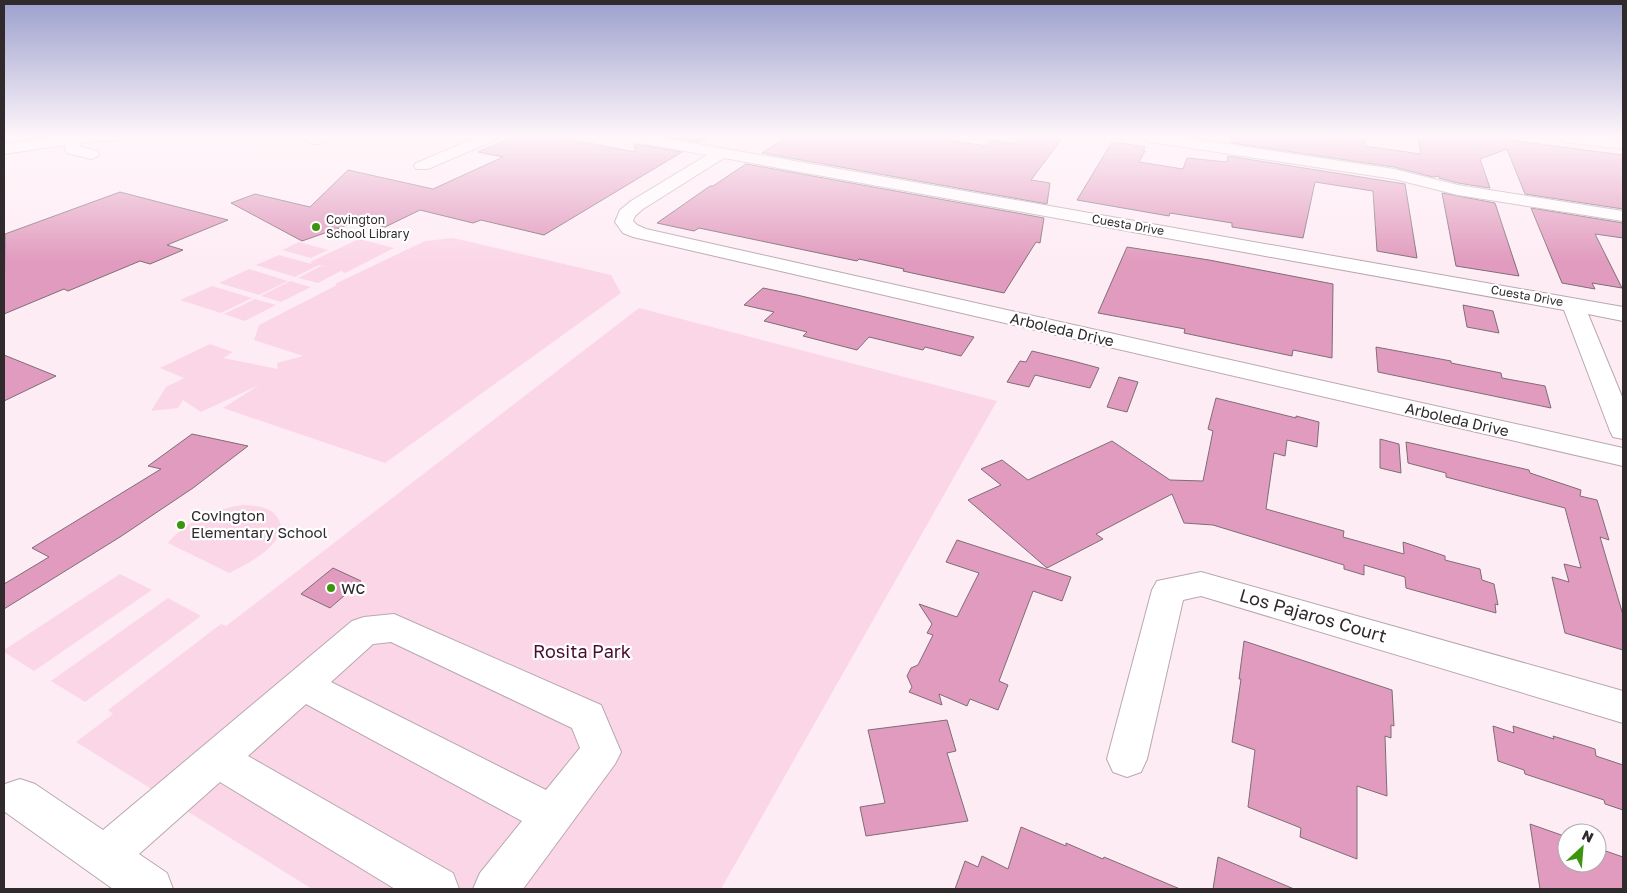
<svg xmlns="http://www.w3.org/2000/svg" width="1627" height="893" font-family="'Golos Text',sans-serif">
<rect width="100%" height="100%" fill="#feecf4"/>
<path fill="#fbd6e7" d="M453,238L611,275L621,293L385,463L223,408L259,385L201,412L183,400L178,408L151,411L166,387L184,378L160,368L210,344L233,352L223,358L278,369L277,363L303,356L254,340L259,325L337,285L335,284L425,241Z
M359,239L394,248L345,273L341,271L318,283L298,278L321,266L330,268L319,265L295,277L256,265L279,255L312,264L310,262Z
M299,242L328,250L311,258L282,250Z
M249,269L288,281L259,295L219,283Z
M290,281L311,287L281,302L261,296Z
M212,286L252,298L221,313L180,300Z
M255,299L276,305L245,321L224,314Z
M639,308L997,401L721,889H312L76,742L113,714L108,710L221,624L226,626Z
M243,505C263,506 278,508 282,530C271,553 250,562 229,573L168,543C187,520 214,509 243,505Z
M120,574L152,590L34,671L4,652V650Z
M168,598L201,616L85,702L51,681Z"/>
<path fill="#e19bbe" stroke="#7d6e75" d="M513,137H557L635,152V144L682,152L544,235L481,220L473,223L420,210L385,227L359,221L302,241L231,203L255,194L310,207L348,170L433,189L503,157L478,152Z
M667,137H709L699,142Z
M787,137H927L986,146L991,140L1013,144L1020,137H1063L1031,180L1050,183L1047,204L762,153Z
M1233,137H1278L1305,140L1306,137L1334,141V137H1352L1365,138V146L1421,154L1418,137L1474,139L1473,137H1486L1623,155V209L1525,194L1507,149L1480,159L1490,188L1458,183L1439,178V176L1433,177L1394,167L1231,143Z
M1112,142L1145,147L1143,151H1145L1139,162L1183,169L1187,158L1227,162L1228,156L1405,184L1417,258L1377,251L1373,191L1315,182L1303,238L1232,227V223L1170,213L1169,216L1077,200Z
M746,164L1044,218L1040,243L1036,242L1004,293L903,271L904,269L859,259L857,261L699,228L694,231L657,223L710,186H713Z
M120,192L228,220L167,245L183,250L150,264L140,261L68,291L64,289L4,314L5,234Z
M1442,193L1495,203L1519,276L1456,266Z
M1531,208L1623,223V238L1595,234L1622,288L1592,283L1595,289L1562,283Z
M1127,247L1209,260L1333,284L1332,358L1293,350L1292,356L1184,333L1185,329L1098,313Z
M763,288L797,295L974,337L961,356L925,347L923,350L869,337L857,350L803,336L807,332L764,321L774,312L744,305Z
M1463,305L1493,311L1499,333L1467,327Z
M1376,347L1451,361V363L1501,373L1502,378L1545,386L1551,408L1378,372Z
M1032,351L1073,361L1099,368L1090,388L1035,375L1029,387L1007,382L1020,361L1026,362Z
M4,355L56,376L4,401Z
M1119,377L1138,382L1127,412L1107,407Z
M1216,398L1296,418V416L1319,422L1317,447L1287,440L1285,456L1274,453L1266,509L1344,531L1343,537L1404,554L1403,542L1445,556V560L1480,569L1482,580L1494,584L1498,605L1495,604L1496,613L1406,588L1405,577L1364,565V575L1344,569V565L1213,525L1184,523L1172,494L1096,534L1103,539L1047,568L968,500L1001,485L981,469L1002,460L1028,480L1112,441L1170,480L1203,481L1213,431L1208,429Z
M192,434L248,446L193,488L120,537L4,609V584L49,557L32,548L161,469L148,466Z
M1380,439L1399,444L1401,473L1380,468Z
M1406,442L1529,470L1530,473L1581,490L1580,496L1597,500L1609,540L1600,537L1623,615V650L1565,633L1552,577L1569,582L1564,564L1581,568L1565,508L1446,477V473L1408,463Z
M957,540L1071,577L1062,601L1033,591L999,681L1008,685L998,710L970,699L967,706L939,694L942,705L909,692L912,687L907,676L911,668L918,665L933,635L927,633L932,624L919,604L957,617L979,573L946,562Z
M333,568L361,581L330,608L301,594Z
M1244,641L1392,690L1394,726L1391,725V738L1385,736L1387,796L1357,786V859L1300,837L1301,828L1248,807L1255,750L1232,742L1241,679H1239Z
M947,720L956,751L947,753L968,821L866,836L860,807L885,803L868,730Z
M1493,726L1514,733L1513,726L1554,739L1553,736L1595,749L1596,756L1623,765V810L1605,804L1604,800L1525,774L1524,770L1498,761Z
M1530,824L1567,837V863H1597V848L1623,857V889H1540Z
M1021,827L1066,846V843L1103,859L1104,857L1180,889H955L965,861L978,867L982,856L1008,869Z
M1218,857L1294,889H1213Z"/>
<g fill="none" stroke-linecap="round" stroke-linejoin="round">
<defs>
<path id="minor" d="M66,137H80L81,147L97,151L99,154L97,157L91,159L67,153L65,150Z
M305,137H321L324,140L321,143C314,145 308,144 305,137Z
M478,137H498L495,140L428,169H416L414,166L416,163Z
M626,137H658L1623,307V321L1588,314L1623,399V439L1613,437L1610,431L1564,310L724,158L643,209L635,216L633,221L637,225L646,229L708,243L1623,448V466L633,237L623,233L615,222L620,210L631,201L707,155L634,142L629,140Z
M1143,137H1179L1394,169L1458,185L1623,211V221L1458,195L1394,179L1151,142L1146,140Z
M1558,137H1600L1623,139V149L1566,142L1561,140Z
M1201,572L1623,691V723L1201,596L1183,600L1147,759L1141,772L1127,777L1113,772L1107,759L1152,590L1157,581Z
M394,614L601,705L621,752L615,764L523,889H473L480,873L522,821L306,704L248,756L453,873L459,889H395L220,782L139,854L167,873L173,889H113L5,812L4,788L5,784L20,779L35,784L103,830L352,621L364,617ZM391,642L572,728L580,748L546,790L331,682L373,644Z"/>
<path id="major" d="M57,137H127L124,140L86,142L4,154V144Z"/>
</defs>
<use href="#minor" stroke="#b9a8af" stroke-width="2"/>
<use href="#major" stroke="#b9a8af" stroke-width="2"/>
<use href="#minor" fill="#fff" fill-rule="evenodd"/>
<use href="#major" fill="#fff" fill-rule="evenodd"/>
</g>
<linearGradient id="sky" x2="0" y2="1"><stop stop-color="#9ba0cd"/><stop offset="0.52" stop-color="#fff6fa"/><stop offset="1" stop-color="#fff6fa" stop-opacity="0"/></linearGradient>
<rect width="1627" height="262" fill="url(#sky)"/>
<g fill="#3b950d" stroke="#fff" stroke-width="2">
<circle cx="316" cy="227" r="5"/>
<circle cx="181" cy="525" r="5"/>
<circle cx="331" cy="588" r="5"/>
</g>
<g text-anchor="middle" stroke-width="4.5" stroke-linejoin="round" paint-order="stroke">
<g font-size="12" fill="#302a2d" stroke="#fff" text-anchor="start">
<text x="326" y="224">Covington<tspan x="326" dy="14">School Library</tspan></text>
</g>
<g font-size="12" fill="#302a2d" stroke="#fff">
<text transform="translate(1128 225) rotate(10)" y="4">Cuesta Drive</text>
<text transform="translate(1527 296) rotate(10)" y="4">Cuesta Drive</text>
</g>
<g font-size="15" fill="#302a2d" stroke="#fff">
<text transform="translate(1062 330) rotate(13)" y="5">Arboleda Drive</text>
<text transform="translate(1457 420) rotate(13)" y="5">Arboleda Drive</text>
</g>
<g font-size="15" fill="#302a2d" stroke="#fff" text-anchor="start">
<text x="191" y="521">Covington<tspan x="191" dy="17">Elementary School</tspan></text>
</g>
<g font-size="18" fill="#302a2d" stroke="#fff" text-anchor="start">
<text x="341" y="594">wc</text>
</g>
<g font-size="18" fill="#302a2d" stroke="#fff">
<text transform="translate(1313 616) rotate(16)" y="6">Los Pajaros Court</text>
</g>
<g font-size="18" fill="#4a0d32" stroke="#fff">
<text x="582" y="658">Rosita Park</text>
</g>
</g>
<rect width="1627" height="893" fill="none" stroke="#302a2d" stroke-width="10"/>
<g transform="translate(1582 848) rotate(26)"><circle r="24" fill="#ffffff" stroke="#acaaab"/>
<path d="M0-4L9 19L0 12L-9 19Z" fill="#3b950d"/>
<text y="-8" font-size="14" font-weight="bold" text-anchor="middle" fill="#302a2d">N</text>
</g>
</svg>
